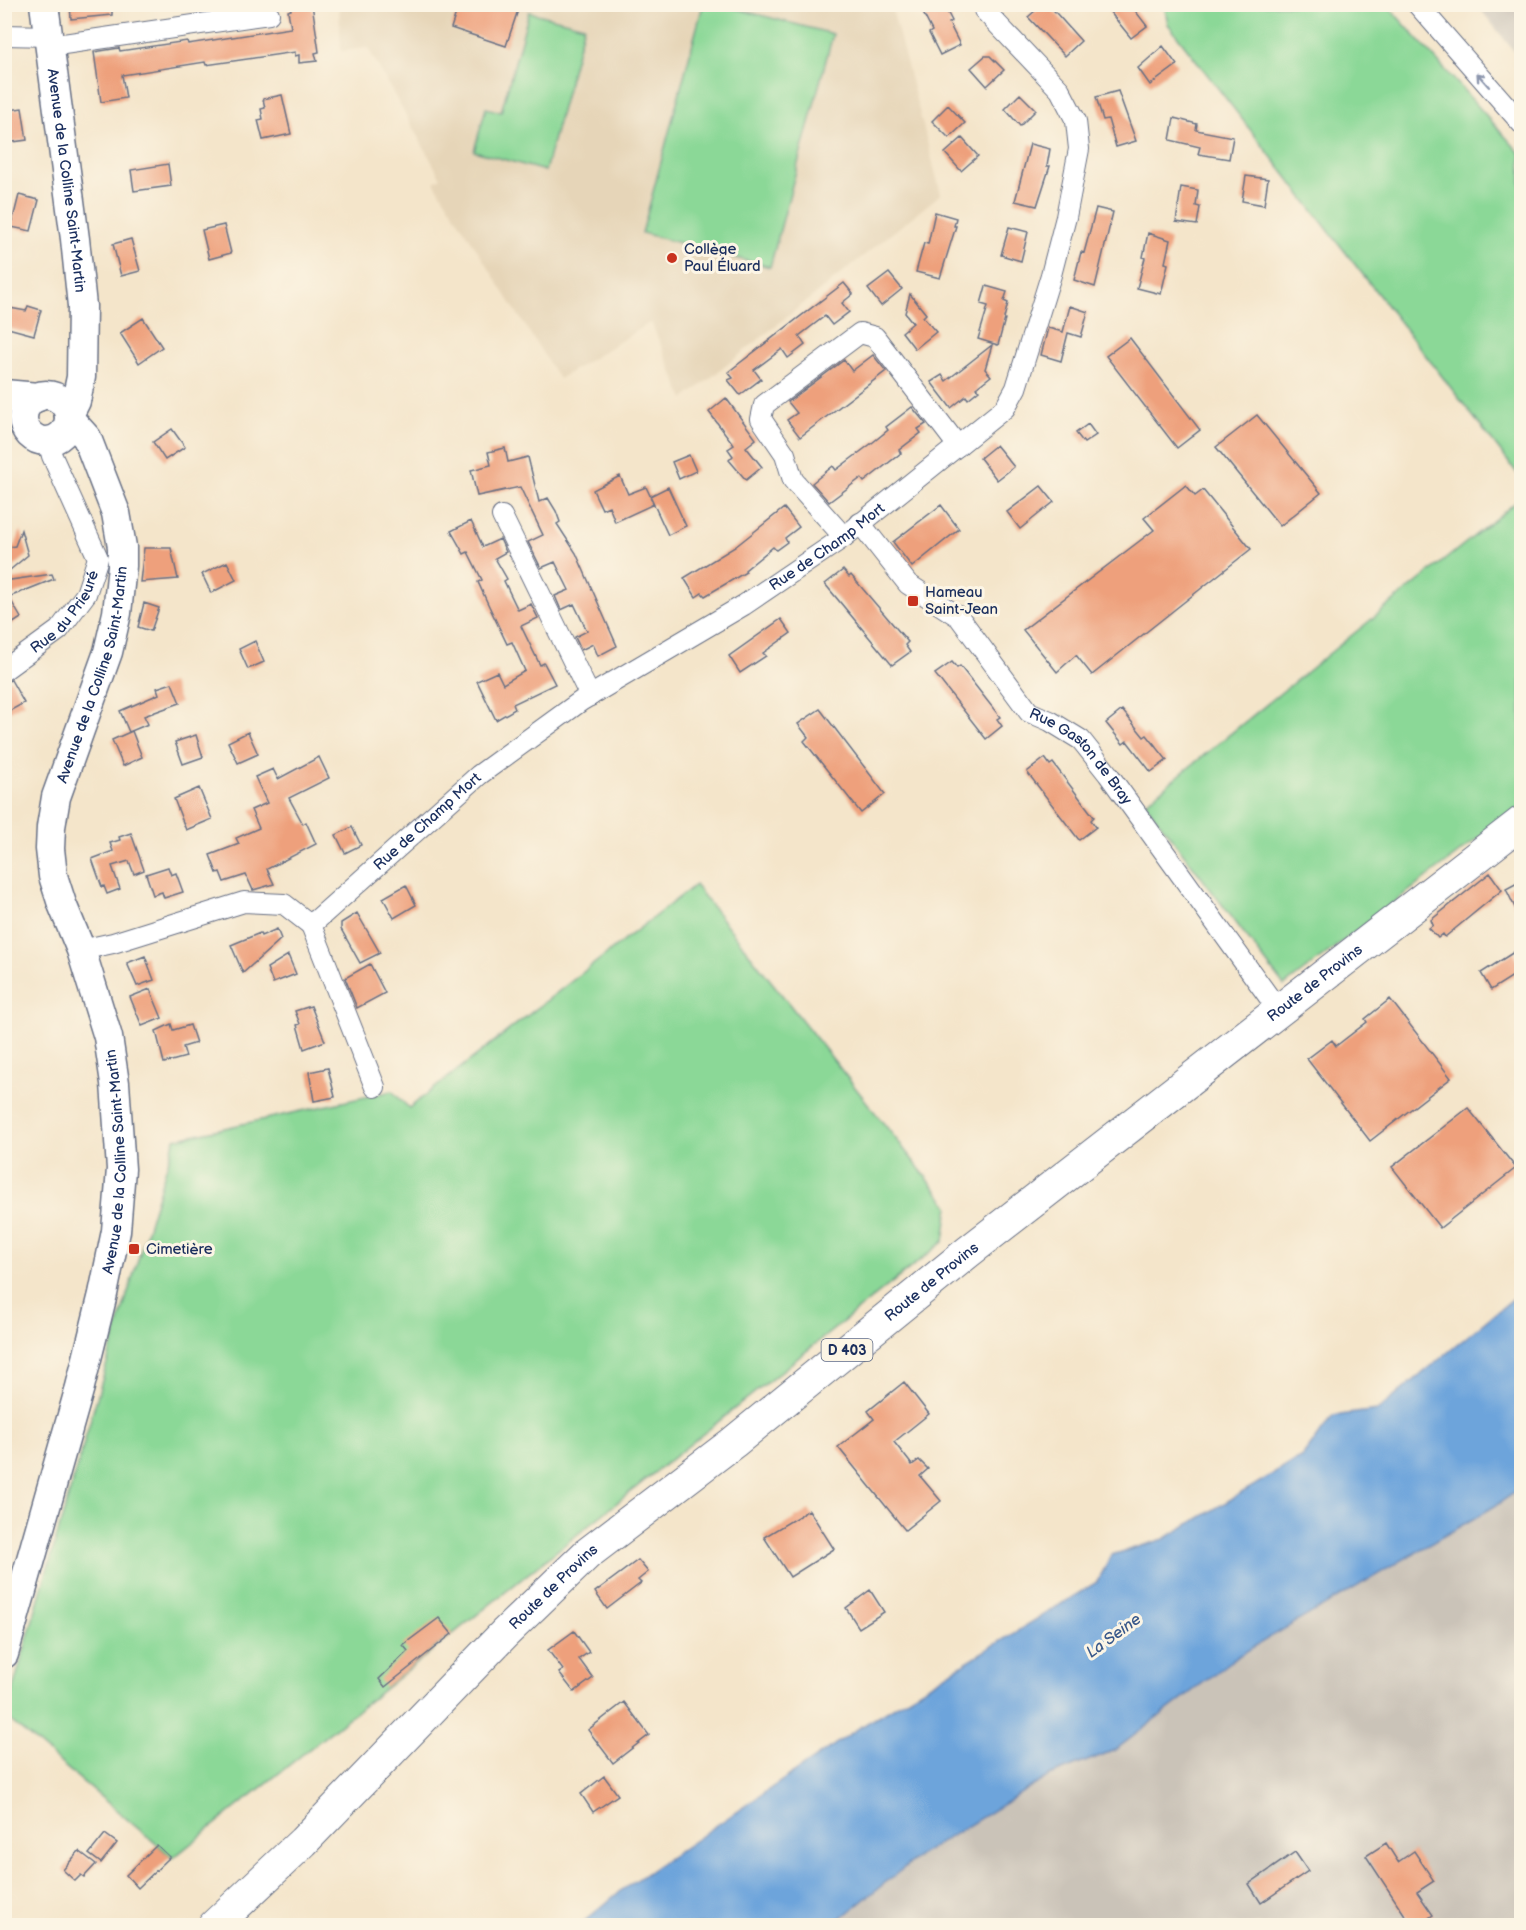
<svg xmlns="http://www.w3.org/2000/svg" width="1526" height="1930" font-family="'Balsamiq Sans',sans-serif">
<rect width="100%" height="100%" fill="#fcf5e5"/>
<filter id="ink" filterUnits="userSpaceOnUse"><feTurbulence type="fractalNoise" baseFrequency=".0167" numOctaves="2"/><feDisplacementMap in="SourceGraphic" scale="12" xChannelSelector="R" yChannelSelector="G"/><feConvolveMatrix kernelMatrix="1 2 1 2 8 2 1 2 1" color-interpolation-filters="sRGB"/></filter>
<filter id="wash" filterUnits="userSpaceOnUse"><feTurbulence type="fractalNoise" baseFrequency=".008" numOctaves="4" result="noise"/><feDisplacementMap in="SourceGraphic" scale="24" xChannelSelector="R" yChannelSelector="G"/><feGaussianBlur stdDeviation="1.35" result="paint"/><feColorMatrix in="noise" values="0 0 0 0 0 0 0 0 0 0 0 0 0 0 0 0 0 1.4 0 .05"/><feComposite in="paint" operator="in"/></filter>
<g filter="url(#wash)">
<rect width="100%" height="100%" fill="#f4e5ca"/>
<path fill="#e6d5b8" d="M339,5H891L941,194L684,399L651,322L559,379L434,182L441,178L368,48L341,51Z"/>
<path fill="#cac3b8" d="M1477,5H1521V60Z
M1521,1488V1925L832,1926L920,1855L1049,1776L1115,1750L1238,1656L1495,1506Z"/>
<path fill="#8bd897" stroke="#53847a" stroke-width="1.5" d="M703,5H722L833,34L770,267L642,233Z
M1164,5H1387L1521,154V478L1168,24Z
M529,12L584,26L545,171L474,151L486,108L501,112Z
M1521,498V806L1284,986L1145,803Z
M695,885L949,1206L944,1241L173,1858L5,1716L118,1325L175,1139L392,1091L409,1108Z"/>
<path fill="#6da4db" stroke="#446a9c" stroke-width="1.5" d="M1521,1292V1488L1495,1506L1238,1656L1115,1750L1049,1776L920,1855L832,1925H580L619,1892L859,1728L1097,1582L1112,1555L1164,1539L1302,1457L1333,1416L1378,1410Z"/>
<g id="blocks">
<path fill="#eea07c" d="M70,4L112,8V15L71,19Z
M290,4H312L319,52L315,53L317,61L299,63V55L295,56V52L206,65L205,62L122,75L126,98L101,102L94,52L119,48L120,51L187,41L188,44L291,28L288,11L291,10Z
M459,4H520L506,46L451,28Z
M933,4H943L952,21L949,23L960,45L940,55L929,33L932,31L922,11Z
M1043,4H1048L1081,41L1065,56L1028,17Z
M1120,4H1130L1147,26L1131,38L1110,12Z
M1163,46L1177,65L1150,85L1138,68Z
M985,56H990L1004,70L987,86L971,68Z
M1118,91L1136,141L1116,147L1108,119L1103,120L1096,97Z
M1020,94L1036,110L1020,126L1005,109Z
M282,95L291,134L263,140L258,120L263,119L261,109L265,108L263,99Z
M948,105L965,123L949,138L932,121Z
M22,108L27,140L6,143L4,111Z
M1174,118L1197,124L1196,130L1233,137L1229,159L1198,154L1200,147L1170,140Z
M962,138L978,156L961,171L945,153Z
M1030,144L1050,149L1047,166H1050L1037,206L1015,201Z
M168,164L171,186L134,191L131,170Z
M1246,176L1268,179L1264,205L1242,201Z
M1181,187L1198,190L1196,206L1200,207L1197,225L1176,222Z
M19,195L39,200L31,231L11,227Z
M1096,208L1113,212L1095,287L1074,280L1081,252L1084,253Z
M935,212L956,218L954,226H956L940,278L916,272L924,243L928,244Z
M224,225L231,253L209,259L202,230Z
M1009,227L1028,232L1021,261L1001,255Z
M1148,233L1170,240L1165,263L1168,264L1161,294L1137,288L1145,258L1143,257Z
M131,239L140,271L121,276L113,244Z
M889,273L902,289L881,306L868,289Z
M844,283L853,294L842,303L849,312L832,325L825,316L799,336L805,345L788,358L782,349L754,370L761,379L740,395L728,380L733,378L728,372Z
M986,286L1007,292L1004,301L1008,303L1004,318L1005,319L998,345L978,339L988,306L981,304Z
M910,294L926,314L923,317L936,332L915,349L902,332L913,323L905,313Z
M28,306L41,310L34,335L4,327V307L26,311Z
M1070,306L1088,312L1081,337L1068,333L1061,361L1041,355L1048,328L1063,332Z
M143,318L162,347L139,363L120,333Z
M1130,338L1200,430L1177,448L1106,356Z
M992,345L985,369L991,376L976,388L979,390L968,399L966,396L951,408L931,382L942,375L946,381Z
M873,355L886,371L800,437L787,420L797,413L788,402L844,360L852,371Z
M726,398L756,439L746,447L762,467L746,480L729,460L733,456L728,449L734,445L709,412Z
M912,407L926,424L918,429L921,433L899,450L901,453L864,482L861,478L829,502L812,483L833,466L836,470L872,443L888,430L886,427Z
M1257,415L1321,493L1280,526L1216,447Z
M1088,424L1096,435L1084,443L1076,433Z
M172,429L185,447L165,460L153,442Z
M996,445L1014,467L997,480L980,458Z
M505,448L508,462L528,457L539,502L548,498L556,511L560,522L557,524L576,553L617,646L598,656L593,644L581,650L575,637L587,631L574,604L561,610L555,596L569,590L555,562L541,568L528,542L543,535L520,487L477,496L471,470L491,465L488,452Z
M689,455L696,471L679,479L672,462Z
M620,476L628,494L646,487L654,504L615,522L609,506L602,509L593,490Z
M1186,485L1195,496L1203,490L1251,549L1092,675L1076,655L1057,672L1023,630L1154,530L1144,518Z
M1041,486L1054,502L1020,529L1007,512Z
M668,487L686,526L668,535L650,496Z
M941,505L959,529L912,567L893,542Z
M784,508L799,527L785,538L787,542L776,550L773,547L745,570L746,572L705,596L702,593L696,597L684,578L735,547Z
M471,521L483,547L500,539L506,552L495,558L507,579L504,581L518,610L531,604L538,618L521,626L540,665L544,663L555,684L513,704L515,709L496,720L477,681L497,672L503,684L525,671L512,642L507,644L488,604L478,582L482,580L468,552L464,554L451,531Z
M21,530L28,555L4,575V548L15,546Z
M144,548H171L178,579L140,582Z
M227,562L236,580L211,593L202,574Z
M843,570L849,577L851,575L908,642L905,645L910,652L892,665L825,584Z
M52,574L54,579L9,597L21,618L4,629V581Z
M144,603L159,608L151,631L138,627Z
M781,619L791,633L763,653L766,656L740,673L729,656Z
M255,641L264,662L248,669L239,649Z
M952,662L957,668L960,666L1000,717L997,719L1002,726L986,739L935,674Z
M11,680L24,703L4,714V682Z
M172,683L180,703L144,716L148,724L129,732L120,711L159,694L157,688Z
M820,709L885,794L861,813L804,741L808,737L798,724Z
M1122,710L1144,737L1147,735L1167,760L1151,772L1127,741L1123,744L1106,723Z
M132,731L142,757L123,766L112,740Z
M248,732L258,754L238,763L228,742Z
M196,735L203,757L183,764L175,742Z
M319,757L329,778L289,798L303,824L306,822L316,844L267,869L274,884L253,890L246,875L224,882L220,872L217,873L210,855L239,844L236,838L259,828L251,810L267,803L255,777L273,769L278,779Z
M1045,758L1050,765L1053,763L1094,817L1091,820L1096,827L1079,840L1027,772Z
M199,788L212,819L186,830L174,799Z
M352,827L361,845L345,853L336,835Z
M131,833L144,870L134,874L129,861L112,866L120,889L107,894L104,886L102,887L92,859L113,851L110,843L120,840L119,837Z
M168,867L171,875L176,873L183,892L164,898L162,892L153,895L146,874Z
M1490,873L1502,890L1445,937L1443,934L1438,938L1429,928L1433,925L1431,920Z
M1521,881V920L1506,889Z
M406,885L416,905L394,918L383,898Z
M357,913L380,953L360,963L341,929V923Z
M277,929L281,939L243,973L231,945L260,933L261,936Z
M1514,952L1521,971L1491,990L1481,973Z
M288,955L296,974L273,983L267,968Z
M145,956L154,980L137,986L127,963Z
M370,964L385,993L357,1008L345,978Z
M150,989L162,1018L142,1026L130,997Z
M1390,999L1451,1078L1370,1141L1307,1059L1332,1040L1336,1046L1367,1022L1365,1019Z
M311,1006L325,1041L304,1049L297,1025L300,1024L295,1011Z
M171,1024L173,1030L190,1025L196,1043L183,1047L186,1057L164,1063L156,1031Z
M328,1068L335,1097L314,1101L309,1072Z
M1468,1108L1516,1168L1440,1228L1392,1167Z
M904,1382L929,1414L894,1442L912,1465L919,1460L928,1469L920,1476L941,1501L905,1530L838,1447L874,1419L868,1411Z
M809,1510L834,1549L790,1577L764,1537Z
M638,1560L648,1572L638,1580L641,1583L607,1609L595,1592Z
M870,1590L884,1612L859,1628L846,1608Z
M439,1618L452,1634L385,1687L379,1679L408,1651L403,1645Z
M574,1631L589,1652L579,1659L593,1678L574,1692L559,1673L563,1670L548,1650Z
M624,1702L649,1735L613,1763L588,1730Z
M604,1776L618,1795L593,1812L581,1794Z
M105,1834L117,1843L101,1863L89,1854Z
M1386,1843L1398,1862L1414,1851L1434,1881L1417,1892L1433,1915L1417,1926H1412L1366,1856Z
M157,1845L170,1857L138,1888L126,1875Z
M79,1851L96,1864L84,1877L81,1875L75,1881L63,1870Z
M1295,1852L1308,1871L1261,1903L1249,1884Z"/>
</g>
</g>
<g filter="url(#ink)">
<use href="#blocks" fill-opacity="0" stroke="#676f84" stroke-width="1.5"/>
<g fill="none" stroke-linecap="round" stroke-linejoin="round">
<defs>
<g id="street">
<path d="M1417,4L1522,124"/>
<path d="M4,35L49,36"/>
<path d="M50,46L269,14"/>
<path d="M502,516L590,696"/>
<path id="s1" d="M860,523L908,584L959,617L1029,712L1050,721L1081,740L1108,774L1279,1011"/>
<path d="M844,537L793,480L785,454L761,419L764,405L860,333L875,337L958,446"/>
<path id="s2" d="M4,670L59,630L86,594L98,558L52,456L48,441"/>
<path d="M311,925L375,1087"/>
<path id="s3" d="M81,950L113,943L244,902L284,904L311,925L479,775L581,701L744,605L844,537L1005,408L1016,388L1051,275L1066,217L1079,149L1076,121L1060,90L984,10L983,4"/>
</g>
<g id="secondary">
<path id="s4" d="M44,4L75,239L82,306L81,377L76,401L69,415"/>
<path d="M4,394L38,397"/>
<circle cx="46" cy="418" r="23"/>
<path id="s5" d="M4,1654L80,1387L103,1294L116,1231L121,1169L115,1083L108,1037L81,950L62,904L53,876L50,849L51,827L56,797L108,652L117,613L122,566V547L116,513L87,438L69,418"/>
</g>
<g id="primary">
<path id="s6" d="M214,1926L303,1842L504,1634L587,1554L734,1442L968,1252L1522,822"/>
</g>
</defs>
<use href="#street" stroke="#676f84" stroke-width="22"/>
<use href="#secondary" stroke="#676f84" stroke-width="31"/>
<use href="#primary" stroke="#676f84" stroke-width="34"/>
<use href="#street" stroke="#fff" stroke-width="20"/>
<use href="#secondary" stroke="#fff" stroke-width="28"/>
<use href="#primary" stroke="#fff" stroke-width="32"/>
</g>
<defs><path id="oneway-shaft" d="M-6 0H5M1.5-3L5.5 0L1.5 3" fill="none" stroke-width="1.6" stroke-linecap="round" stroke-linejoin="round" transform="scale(1.5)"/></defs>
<use stroke="#8d97ae" href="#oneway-shaft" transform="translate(1483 80) rotate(-131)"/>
</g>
<g fill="#c8321e" stroke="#fcf5e5" stroke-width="2">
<circle cx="672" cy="258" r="6"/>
<rect x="907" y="595" width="12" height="12" rx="3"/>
<rect x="128" y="1243" width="12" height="12" rx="3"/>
</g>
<g text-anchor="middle" stroke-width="6" stroke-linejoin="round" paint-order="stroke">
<rect fill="#fcf5e5" stroke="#5e6a86" stroke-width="1.5" x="821.5" y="1339" width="51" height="22" rx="4.5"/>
<g font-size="14" font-weight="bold" fill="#1b2f5e">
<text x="847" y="1355">D 403</text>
</g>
<g font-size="15" fill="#1b2f5e" stroke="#fcf5e5">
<text dy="5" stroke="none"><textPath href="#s4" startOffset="178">Avenue de la Colline Saint-Martin</textPath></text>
<text dy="5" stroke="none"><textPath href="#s3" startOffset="886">Rue de Champ Mort</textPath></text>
<text dy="5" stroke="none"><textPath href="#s2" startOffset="86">Rue du Prieuré</textPath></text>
<text dy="5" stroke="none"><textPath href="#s5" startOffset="1011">Avenue de la Colline Saint-Martin</textPath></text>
<text dy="5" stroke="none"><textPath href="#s1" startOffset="326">Rue Gaston de Bray</textPath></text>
<text dy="5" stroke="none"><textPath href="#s3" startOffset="400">Rue de Champ Mort</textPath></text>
<text dy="5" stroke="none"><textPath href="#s6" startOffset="1452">Route de Provins</textPath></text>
<text dy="5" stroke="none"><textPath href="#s5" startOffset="507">Avenue de la Colline Saint-Martin</textPath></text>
<text dy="5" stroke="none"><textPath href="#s6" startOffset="966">Route de Provins</textPath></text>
<text dy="5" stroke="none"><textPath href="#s6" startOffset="480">Route de Provins</textPath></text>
</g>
<g font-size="15" fill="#1b2f5e" stroke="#fcf5e5" text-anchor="start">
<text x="684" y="254">Collège<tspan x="684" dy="17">Paul Éluard</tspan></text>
<text x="925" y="597">Hameau<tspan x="925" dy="17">Saint-Jean</tspan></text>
<text x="146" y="1254">Cimetière</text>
</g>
<g font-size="16" font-style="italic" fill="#38588a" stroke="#fcf5e5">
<text transform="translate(1113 1635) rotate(-36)" y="6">La Seine</text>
</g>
</g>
<rect width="1526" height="1930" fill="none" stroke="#fcf5e5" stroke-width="24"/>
</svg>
